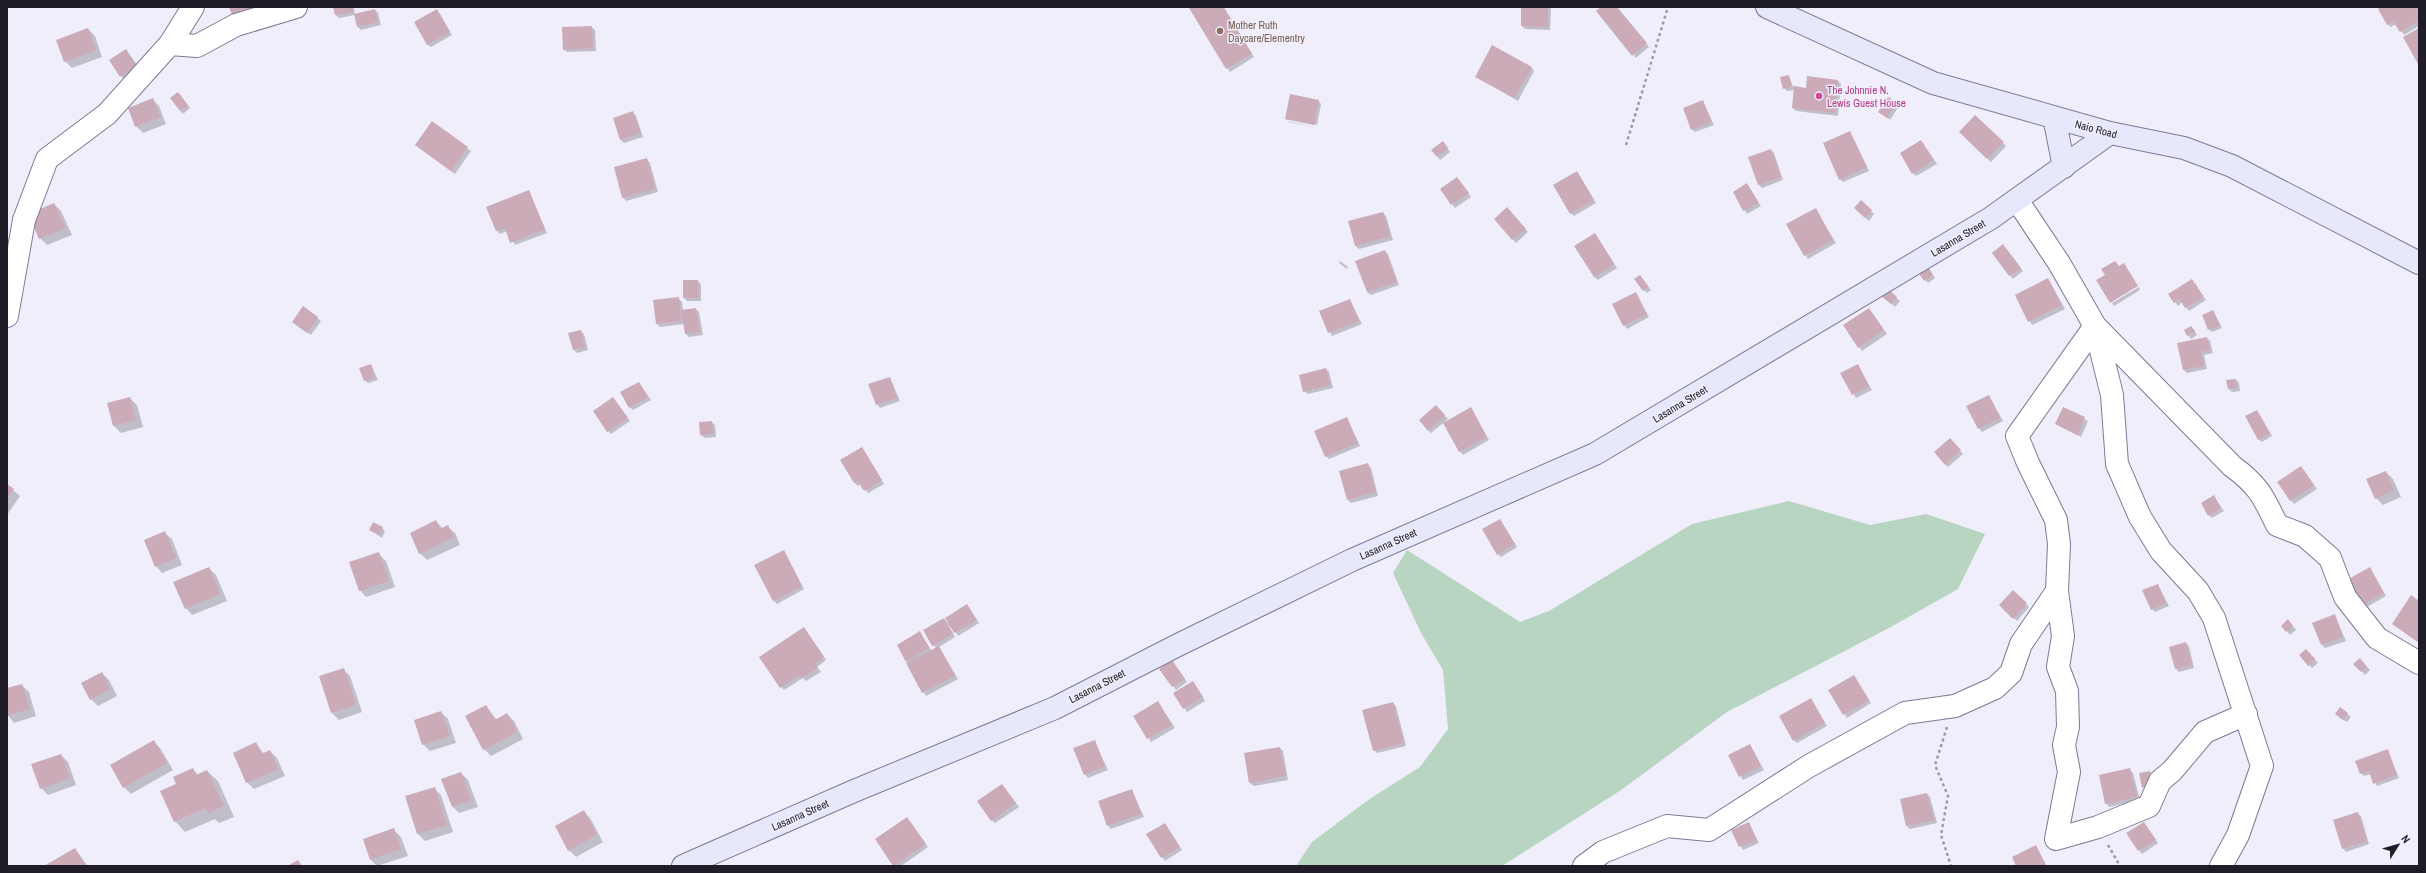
<svg xmlns="http://www.w3.org/2000/svg" width="2426" height="873" font-family="'Archivo Narrow',sans-serif">
<rect width="100%" height="100%" fill="#f0eefb"/>
<path fill="#b7d5c0" d="M1789,501L1870,525L1926,514L1985,534L1958,589L1889,628L1727,712L1621,790L1502,866H1296L1312,842L1368,800L1420,767L1448,729L1443,670L1421,633L1393,573L1407,550L1520,622L1549,611L1692,524Z"/>
<path fill="#0003" d="M230,7H260L236,17Z
M334,7H354L355,15L375,10L378,13L381,25L361,30L358,27L355,15L339,18L336,15Z
M1193,7H1224L1254,57L1230,72L1191,8Z
M1522,7H1551L1550,30L1525,29L1522,26Z
M1603,7H1616L1649,47L1636,58Z
M2383,7H2417L2419,11V26L2404,35L2396,24L2391,27L2387,24Z
M440,14L452,35L431,47L427,44Z
M591,27L595,30L596,51L567,52L564,49Z
M88,29L95,36L102,57L72,68L65,61Z
M126,50L143,73L128,83L121,76Z
M1531,67L1534,71L1518,101L1477,77Z
M1788,76L1794,88L1807,89L1838,81L1841,84L1838,116L1796,111L1793,108L1794,90L1787,91L1784,88Z
M181,97L190,108L183,114L171,99Z
M1888,98L1899,106L1890,120L1880,112Z
M153,100L159,106L166,124L143,133L136,126Z
M1318,100L1321,104L1317,125L1288,119V121L1317,128L1289,122L1286,119Z
M1703,101L1714,125L1695,132L1692,129Z
M633,113L636,116L643,137L624,143L621,140Z
M1975,116L2006,146L1991,162L1960,132Z
M432,122L471,151L455,174L419,148Z
M1850,132L1869,171L1843,182L1840,179Z
M1921,141L1937,164L1916,176L1913,173Z
M1446,146L1450,152L1440,160L1437,156Z
M1771,150L1774,153L1783,180L1762,188L1759,185Z
M647,160L650,163L658,192L626,201L623,197Z
M1577,172L1596,203L1574,216L1571,213Z
M1457,178L1471,197L1455,208L1452,204Z
M1747,185L1761,206L1747,214L1734,192Z
M529,192L547,233L515,245L507,231L500,234L497,231Z
M1861,202L1874,214L1869,221L1855,208Z
M54,204L61,211L72,235L47,245L40,238Z
M1815,209L1836,243L1808,259L1787,225Z
M1510,212L1528,232L1516,243L1495,219Z
M1383,213L1386,216L1393,240L1359,249L1356,246Z
M1598,238L1617,268L1598,280L1594,277Z
M2006,249L2023,271L2013,279L1993,253Z
M1385,251L1388,254L1399,285L1371,295L1367,292Z
M1340,261L1348,267L1347,269L1339,263Z
M1928,267L1935,278L1928,283L1925,280Z
M2048,279L2065,309L2032,325L2016,295Z
M1643,280L1651,290L1647,293L1644,290Z
M698,281L701,284V301H687L684,298Z
M2195,283L2206,300L2189,311L2182,302L2178,306L2175,302Z
M2139,287L2140,290L2114,306L2112,303Z
M1887,289L1900,301L1895,307L1885,298Z
M1635,294L1649,317L1627,329L1624,325Z
M678,298L682,302L683,311L696,309L699,312L703,335L689,337L686,334L684,324L660,327L657,324Z
M1350,300L1362,324L1332,336L1321,312Z
M303,307L321,321L311,335L296,325Z
M1869,309L1887,334L1862,351L1859,347Z
M2213,311L2222,328L2212,332L2209,329Z
M2194,330L2197,335L2191,339L2185,331Z
M580,331L584,334L588,350L577,353L574,350L570,334Z
M2207,338L2210,341L2213,353L2204,355L2207,369L2187,373L2184,370Z
M371,365L378,380L368,383L364,380Z
M1857,365L1872,390L1856,398L1842,374Z
M1326,369L1329,372L1333,388L1308,394L1304,391Z
M890,378L900,401L880,408L877,404Z
M2236,380L2239,383L2240,391L2232,392L2229,389Z
M639,383L651,400L633,410L630,407Z
M1989,396L2003,421L1982,432L1979,428Z
M130,398L137,405L143,427L121,433L114,426L108,404Z
M613,398L630,421L611,434L608,431Z
M1470,408L1489,440L1463,455L1460,451Z
M2064,408L2088,421L2081,437L2056,424Z
M1439,409L1448,419L1431,433L1428,430Z
M2257,411L2272,436L2262,442L2258,439Z
M1347,418L1360,446L1329,459L1326,456Z
M711,422L715,425L716,437L705,438L701,435Z
M1953,443L1963,454L1948,467L1945,464Z
M862,448L884,484L868,493L861,484L858,486L855,483L841,460Z
M1367,464L1371,468L1378,496L1351,503L1348,500Z
M2301,467L2317,489L2294,504L2278,482Z
M2386,472L2393,479L2401,497L2383,505L2376,498Z
M7,485L20,496L7,515Z
M2214,497L2224,511L2212,518L2209,515Z
M1500,520L1517,547L1501,557L1498,554Z
M436,521L443,529L448,527L455,533L460,545L427,560L420,553Z
M382,528L385,531L382,538L370,530Z
M165,533L172,539L182,565L162,573L156,566Z
M784,552L804,589L777,604L773,600Z
M379,554L386,561L395,587L366,597L360,590Z
M209,568L216,575L227,601L192,615L186,608Z
M2369,568L2386,596L2365,608L2362,605Z
M2158,585L2169,606L2155,612L2152,609Z
M2013,592L2029,607L2017,621L2000,605Z
M967,606L979,623L958,636L951,625L949,626L955,637L939,647L958,679L926,696L907,661L920,633L932,651L936,648L933,645L944,619L949,625Z
M2335,616L2346,641L2325,648L2322,645Z
M2291,624L2296,630L2290,635L2287,631Z
M804,628L826,660L817,667L821,672L806,681L803,678L784,690L781,687Z
M2186,643L2189,646L2194,668L2179,672L2176,669Z
M2309,653L2318,663L2312,668L2309,665Z
M2360,659L2370,670L2365,675L2355,664Z
M1172,661L1187,682L1176,690L1161,669Z
M343,669L350,676L362,712L339,720L332,713L320,677Z
M102,673L109,680L117,696L98,706L91,699Z
M1854,676L1871,703L1847,718L1830,691Z
M1193,682L1205,701L1187,712L1174,693Z
M22,685L29,692L36,716L14,723L7,714V689Z
M1810,699L1827,726L1797,743L1794,740Z
M1158,702L1175,728L1151,742L1135,716Z
M1393,703L1396,706L1406,746L1377,753L1374,750Z
M486,706L497,720L507,714L514,721L523,739L491,756L484,749L466,717Z
M2340,708L2351,717L2347,722L2339,717Z
M441,712L448,719L456,743L430,751L423,744Z
M153,741L160,748L173,770L131,794L124,787Z
M1094,741L1108,770L1088,778L1085,774Z
M256,743L264,754L270,751L277,758L285,776L254,789L247,782Z
M1750,745L1764,770L1743,780L1729,756Z
M1280,748L1283,751L1288,780L1254,786L1250,783Z
M2387,750L2399,778L2377,786L2371,774L2364,776L2361,773Z
M61,755L68,762L76,785L48,795L41,788Z
M193,769L198,775L207,771L218,781L234,817L219,823L215,819L185,832L175,821L177,784Z
M2130,770L2133,773L2140,800L2109,807L2106,803Z
M461,773L468,780L478,807L459,813L452,806Z
M1002,785L1019,807L995,823L992,820Z
M434,788L441,795L453,832L425,841L418,834L406,797Z
M1132,790L1144,817L1111,829L1108,825Z
M1927,794L1930,797L1937,823L1910,829L1907,826Z
M583,811L590,818L603,842L576,857L569,850Z
M2357,813L2361,816L2369,844L2346,852L2343,848Z
M907,818L928,847L901,866H894L876,839Z
M2144,823L2158,843L2142,854L2128,833Z
M1164,824L1182,850L1165,861L1147,835Z
M1749,824L1759,843L1743,850L1733,831Z
M394,830L401,837L408,856L377,866L371,860L364,840Z
M2036,847L2047,866H2017Z
M75,849L88,866H45Z"/>
<path fill="#ccabb8" d="M229,7H252L232,15Z
M333,7H352L353,12L335,15Z
M1223,7L1252,54L1226,69L1189,8Z
M1521,7H1548V27L1521,26Z
M1601,7H1617L1647,43L1632,56L1596,11Z
M2381,7H2416L2419,12V21L2400,32L2393,21L2387,25L2378,9Z
M375,9L378,22L357,27L354,14Z
M437,9L450,32L427,45L414,22Z
M592,26L593,48L563,50L562,27Z
M88,28L96,50L64,62L56,40Z
M2419,28V66L2403,37Z
M1492,45L1532,67L1514,98L1475,77Z
M126,49L137,66L120,77L109,60Z
M1789,75L1792,86L1783,89L1780,77Z
M1807,76L1838,80L1835,113L1792,108L1794,86L1806,88Z
M178,92L188,105L180,111L170,98Z
M1290,94L1319,100L1314,125L1285,119Z
M1888,97L1896,102L1887,118L1878,112Z
M153,98L160,117L135,127L128,108Z
M1703,100L1711,122L1691,130L1683,108Z
M633,111L641,133L620,140L613,118Z
M1975,115L2004,142L1987,159L1959,132Z
M432,121L468,147L451,171L415,145Z
M1850,131L1867,167L1839,180L1823,143Z
M1921,140L1934,160L1912,174L1900,153Z
M1443,141L1448,148L1437,157L1431,150Z
M1771,149L1781,177L1758,185L1748,157Z
M647,158L655,189L622,198L614,167Z
M1577,171L1594,200L1570,214L1553,185Z
M1457,177L1469,193L1451,205L1440,189Z
M1747,183L1759,203L1743,211L1733,192Z
M529,190L545,229L510,243L505,228L496,231L486,207Z
M1861,200L1872,210L1865,218L1854,208Z
M54,203L66,228L39,239L28,214Z
M1507,207L1526,229L1512,240L1494,219Z
M1816,208L1833,240L1804,256L1786,224Z
M1383,212L1390,236L1355,246L1348,221Z
M1595,233L1614,264L1594,277L1574,246Z
M2003,244L2021,268L2009,276L1992,253Z
M1385,250L1397,282L1367,292L1355,261Z
M2115,261L2119,266L2124,263L2138,286L2110,303L2096,280L2105,275L2101,269Z
M1925,263L1933,275L1924,281L1916,269Z
M1640,275L1648,286L1643,291L1634,279Z
M2048,278L2062,305L2028,322L2015,295Z
M2192,279L2203,297L2185,308L2179,299L2174,303L2168,294Z
M683,280H698L699,298H683Z
M1887,288L1897,297L1891,304L1880,295Z
M1636,292L1647,314L1623,326L1612,304Z
M679,297L681,321L656,324L653,300Z
M1350,299L1359,321L1328,333L1319,311Z
M303,306L318,317L307,333L292,322Z
M696,308L700,332L685,334L681,310Z
M1869,308L1884,330L1858,348L1843,325Z
M2213,310L2220,325L2208,330L2202,315Z
M2191,326L2195,331L2187,336L2184,330Z
M581,330L585,347L573,350L568,333Z
M2207,337L2210,350L2201,352L2204,366L2183,370L2177,343Z
M371,364L375,377L364,381L359,368Z
M1858,364L1869,386L1852,395L1840,373Z
M1326,368L1330,385L1303,392L1299,375Z
M890,377L897,398L876,405L868,384Z
M2236,379L2237,388L2228,389L2226,380Z
M639,382L648,397L629,408L620,392Z
M1989,395L2000,418L1978,429L1966,406Z
M130,397L136,420L113,426L107,403Z
M613,397L628,418L607,432L593,411Z
M1436,405L1445,415L1428,431L1419,420Z
M1471,407L1487,437L1459,452L1443,423Z
M2063,407L2085,417L2077,435L2055,424Z
M2257,410L2270,433L2258,440L2245,416Z
M1347,417L1358,443L1325,457L1314,431Z
M712,421L713,434L700,435L699,422Z
M1950,438L1961,450L1945,465L1934,452Z
M862,447L882,480L864,491L858,481L854,483L840,460Z
M1368,463L1376,492L1347,500L1339,471Z
M2301,466L2314,485L2290,501L2277,482Z
M2386,471L2394,490L2375,499L2366,479Z
M7,484L14,489L7,498Z
M2214,495L2221,508L2208,516L2201,503Z
M1500,519L1515,544L1497,555L1482,529Z
M436,520L440,529L448,525L454,537L419,554L410,533Z
M373,522L383,527L379,535L369,530Z
M165,531L176,558L155,567L144,540Z
M784,550L802,586L773,601L754,565Z
M379,552L389,581L359,591L349,562Z
M209,567L220,594L185,609L173,582Z
M2370,567L2384,593L2361,606L2347,580Z
M2158,584L2166,603L2151,610L2142,590Z
M2013,590L2027,603L2013,619L1999,605Z
M2411,595L2419,601V643L2392,624Z
M967,604L977,620L954,633L945,618Z
M2335,614L2343,637L2321,645L2312,623Z
M944,618L953,634L932,646L923,630Z
M2288,619L2293,626L2286,632L2281,626Z
M804,627L824,657L815,663L818,668L802,678L800,675L780,688L759,657Z
M920,631L929,648L906,662L897,645Z
M2186,642L2192,665L2175,669L2169,647Z
M939,646L955,676L922,693L906,663Z
M2306,649L2315,659L2308,666L2299,655Z
M2360,658L2367,667L2361,672L2353,664Z
M1172,660L1185,679L1172,687L1159,669Z
M344,668L356,705L331,713L319,676Z
M102,672L110,689L90,700L81,683Z
M1854,675L1869,700L1843,715L1828,690Z
M1193,681L1203,697L1183,709L1173,693Z
M22,684L30,709L7,716V688Z
M1811,698L1825,723L1793,741L1779,716Z
M1158,701L1172,725L1147,739L1133,716Z
M1393,702L1404,743L1373,751L1362,710Z
M486,705L495,720L507,713L517,732L483,750L465,716Z
M2340,707L2348,713L2343,720L2335,714Z
M441,711L450,736L422,745L414,720Z
M154,740L167,763L123,788L110,765Z
M1095,740L1105,766L1084,775L1073,748Z
M256,742L261,754L270,750L278,769L246,783L233,753Z
M1750,744L1761,766L1739,777L1728,755Z
M1280,747L1286,776L1249,783L1244,753Z
M2388,749L2397,775L2373,784L2369,771L2360,774L2355,761Z
M61,754L70,778L40,789L31,764Z
M193,768L196,775L207,770L224,806L208,813L206,808L174,822L160,791L176,784L173,777Z
M2130,768L2137,797L2105,804L2099,775Z
M2150,771L2153,785L2142,788L2139,773Z
M461,772L471,800L452,807L441,779Z
M1002,784L1016,803L991,821L977,801Z
M435,787L447,825L417,834L405,796Z
M1132,789L1141,814L1107,826L1098,801Z
M1927,793L1934,820L1906,826L1900,799Z
M584,810L597,835L568,851L555,826Z
M2358,812L2367,841L2342,849L2333,820Z
M907,817L926,844L893,866L875,839Z
M1749,822L1757,840L1739,847L1731,830Z
M2144,822L2156,840L2138,851L2126,833Z
M1165,823L1180,847L1161,858L1146,834Z
M394,828L401,849L370,860L363,839Z
M2036,845L2046,866H2016L2012,857Z
M75,848L86,866H44Z
M298,860L302,866H287Z"/>
<g fill="none" stroke-linecap="round" stroke-linejoin="round">
<defs>
<path id="street" d="M170,44L197,46L236,25L296,7
M2017,200L2059,263L2095,326L2112,395L2117,464L2140,517L2161,551L2198,591L2214,618L2262,766L2238,835L2221,866
M7,316L24,220L47,159L107,114L170,44L193,7
M2246,714L2205,732L2172,771L2160,781L2149,806L2098,827L2056,839L2069,772L2064,745L2068,727L2067,691L2058,667L2063,636L2057,591L2059,544L2056,520L2028,463L2017,436L2095,326L2232,466C2259,486 2263,496 2277,525L2305,536L2330,558L2345,597L2377,638L2419,663
M1584,866L1603,852L1667,826L1709,830L1809,766L1905,713L1955,706L1995,688L2011,673L2021,644L2057,591"/>
<path id="secondary" d="M1767,7L1933,83L2110,133L2184,148L2232,166L2419,263
M2054,117L2064,167
M683,866L854,791L1055,708L1178,645L1352,560L1595,454L1991,218L2110,133"/>
</defs>
<use href="#street" stroke="#7f7995" stroke-width="24"/>
<use href="#secondary" stroke="#7f7995" stroke-width="24"/>
<path stroke="#9d9aa7" stroke-width="2.5" stroke-dasharray="3 3" stroke-linecap="butt" d="M1626,145L1668,7
M1947,727L1935,765L1948,796L1941,835L1951,866
M2108,845L2120,866"/>
<use href="#street" stroke="#fff" stroke-width="22"/>
<use href="#secondary" stroke="#e7e8fb" stroke-width="22"/>
</g>
<circle fill="#8d6e63" stroke="#f0eefb" stroke-width="1.5" cx="1220" cy="31" r="4"/>
<circle fill="#d1479c" stroke="#f0eefb" stroke-width="1.5" cx="1819" cy="96" r="4"/>
<g text-anchor="middle" stroke-width="3" stroke-linejoin="round" paint-order="stroke">
<g font-size="11" fill="#785e54" stroke="#f0eefb" text-anchor="start">
<text x="1228" y="29">Mother Ruth<tspan x="1228" dy="13">Daycare/Elementry</tspan></text>
</g>
<g font-size="11" fill="#b23c85" stroke="#f0eefb" text-anchor="start">
<text x="1827" y="94">The Johnnie N.<tspan x="1827" dy="13">Lewis Guest House</tspan></text>
</g>
<g font-size="11" fill="#201d28" stroke="#f0eefb">
<text transform="translate(2096 129) rotate(15)" y="4">Naio Road</text>
<text transform="translate(1958 238) rotate(-31)" y="4">Lasanna Street</text>
<text transform="translate(1680 404) rotate(-31)" y="4">Lasanna Street</text>
<text transform="translate(1388 544) rotate(-24)" y="4">Lasanna Street</text>
<text transform="translate(1097 686) rotate(-27)" y="4">Lasanna Street</text>
<text transform="translate(800 815) rotate(-24)" y="4">Lasanna Street</text>
</g>
</g>
<rect width="2426" height="873" fill="none" stroke="#201d28" stroke-width="16"/>
<g transform="translate(2398 845) rotate(53)" stroke="#f0eefb" stroke-width="3" paint-order="stroke">
<path d="M0-3L7 15L0 10L-7 15Z" fill="#201d28"/>
<text y="-6" font-size="11" font-weight="bold" text-anchor="middle" fill="#201d28">N</text>
</g>
</svg>
